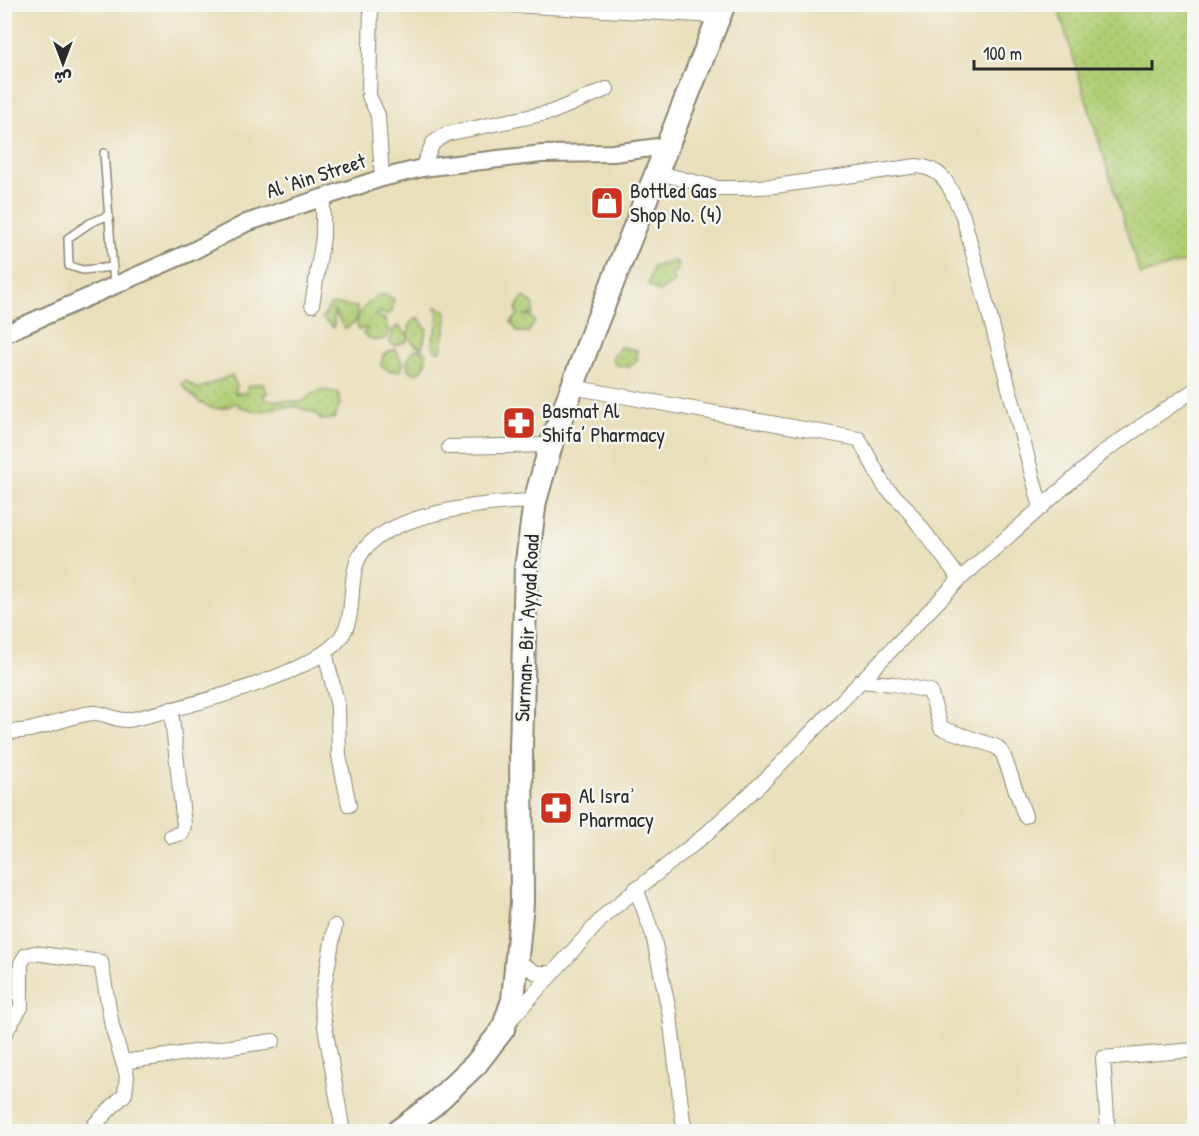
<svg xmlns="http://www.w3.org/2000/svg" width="1199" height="1136" font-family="'Patrick Hand','Playpen Sans Arabic',sans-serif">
<defs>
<pattern id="green-dots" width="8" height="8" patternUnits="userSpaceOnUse" patternTransform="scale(1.5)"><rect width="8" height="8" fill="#b1ce74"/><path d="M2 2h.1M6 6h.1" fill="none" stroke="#98b165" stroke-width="1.8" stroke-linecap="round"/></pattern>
</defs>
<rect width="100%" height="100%" fill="#f6f6f2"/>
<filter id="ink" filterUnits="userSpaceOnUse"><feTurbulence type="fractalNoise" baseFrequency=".0167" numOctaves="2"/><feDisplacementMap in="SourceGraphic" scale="12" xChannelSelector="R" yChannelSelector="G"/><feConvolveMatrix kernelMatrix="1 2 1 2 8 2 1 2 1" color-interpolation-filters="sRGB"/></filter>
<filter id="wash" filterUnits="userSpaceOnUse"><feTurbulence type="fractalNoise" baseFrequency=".008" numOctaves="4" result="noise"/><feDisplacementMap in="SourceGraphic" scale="24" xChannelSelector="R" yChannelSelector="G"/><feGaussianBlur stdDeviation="1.35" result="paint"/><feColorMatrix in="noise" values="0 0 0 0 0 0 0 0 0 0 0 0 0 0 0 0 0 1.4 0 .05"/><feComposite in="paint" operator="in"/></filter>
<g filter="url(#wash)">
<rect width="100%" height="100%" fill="#eadfbb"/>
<path fill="url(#green-dots)" stroke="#6e7c50" stroke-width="1.5" d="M1057,5H1194V259L1140,275Z
M674,261L678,263V269L671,276L675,281L659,292L648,285L653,267Z
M379,295H387L394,300L392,312L386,315L380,312L376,316L385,319L388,331L385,339C376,341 370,341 363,333L368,328L359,330C351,315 368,303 379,295Z
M524,297L534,304L533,314L523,315L531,316L535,322L528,332H518L511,322L518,315L516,310L519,302Z
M331,304L357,307L356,321L345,329L334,311V328L322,318Z
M436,307L445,310L447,320L441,351H436C428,340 437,333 438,322C439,318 437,311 436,307Z
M418,317L427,329L422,348L415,345L408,336L407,341L395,346L390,343L392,330L398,326L408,335L410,323Z
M620,347L637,350V360L629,367L616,365L612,358Z
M395,349L403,364L401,371H389L381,366L383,355Z
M418,349L425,352C427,362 426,368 417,374L408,370L407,361L412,351Z
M232,375L237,386L235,393H246L248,386L262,383L268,393L263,396L267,400L302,402C314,391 322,387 338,393L340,404L334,419L320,420L318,415L298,407H278L258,412L239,406L237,403C232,404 228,407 223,408C207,412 190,395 182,384L186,381L198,389Z"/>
</g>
<g filter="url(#ink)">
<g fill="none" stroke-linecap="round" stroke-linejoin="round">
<defs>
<path id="service" d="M104,153L114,285
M109,215L90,223L68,238L69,266L83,270L113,267"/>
<path id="minor" d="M371,4L369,96L378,115L382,178
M492,4L718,16
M422,168L433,143L446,134L552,112L607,89
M655,172L718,188H740L775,186L917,166C948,169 950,191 963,216L1041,508
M312,305L323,237V197
M572,387L859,439L885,487L904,505L960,579
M449,447L551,445
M325,652L338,707L339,756L349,805
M860,681L893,684L930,691L941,728L997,747L1003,754L1025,816
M4,731C36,735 62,716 93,713C105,712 114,721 129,720C180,708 301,678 336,643C357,622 348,591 356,565C371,513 489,502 535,501
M171,836L182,833L184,825L171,709
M636,888L653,935L670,1016L683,1122L687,1132
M335,926L321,1003L343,1132
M518,962L537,973H553
M512,1018L607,913L705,835L766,779L960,579L1105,451L1194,390
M4,1035L21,1007V963L26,955L34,953L101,962L112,1026L127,1076L125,1094L95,1124L97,1132
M123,1062L273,1041
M1108,1132L1103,1058L1194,1050"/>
<path id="tertiary" d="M4,334L193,251L246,223L382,178L422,168L542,154L613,153L666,146"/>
<path id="trunk" d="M397,1132L433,1105L476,1064L503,1029L513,1000L522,903L521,748L526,569L535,501L551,445L592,334L724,4"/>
</defs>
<use href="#service" stroke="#8a8573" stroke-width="10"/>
<use href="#minor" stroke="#8a8573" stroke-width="16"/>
<use href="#tertiary" stroke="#8a8573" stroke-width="20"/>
<use href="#trunk" stroke="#8a8573" stroke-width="26"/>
<use href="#service" stroke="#fff" stroke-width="7"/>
<use href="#minor" stroke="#fff" stroke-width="14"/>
<use href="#tertiary" stroke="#fff" stroke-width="16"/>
<use href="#trunk" stroke="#fff" stroke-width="22"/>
</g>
</g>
<defs>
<symbol id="shop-square" viewBox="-11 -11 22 22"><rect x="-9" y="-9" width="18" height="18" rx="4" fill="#c8321e" stroke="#f6f6f2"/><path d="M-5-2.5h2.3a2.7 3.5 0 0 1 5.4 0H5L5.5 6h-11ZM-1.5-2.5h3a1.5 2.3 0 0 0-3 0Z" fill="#fff"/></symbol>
<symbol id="pharmacy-square" viewBox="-11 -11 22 22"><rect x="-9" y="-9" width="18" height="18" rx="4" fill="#c8321e" stroke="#f6f6f2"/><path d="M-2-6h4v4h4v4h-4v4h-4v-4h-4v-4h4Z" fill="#fff"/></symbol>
</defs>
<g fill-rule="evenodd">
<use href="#shop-square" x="588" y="184" width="38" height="38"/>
<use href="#pharmacy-square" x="500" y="404" width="38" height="38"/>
<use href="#pharmacy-square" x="537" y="789" width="38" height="38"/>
</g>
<g text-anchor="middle" stroke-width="5" stroke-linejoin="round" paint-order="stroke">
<g font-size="21" fill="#2b2b2b" stroke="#f6f6f2">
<text transform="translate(316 176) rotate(-18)" y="7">Al ‘Ain Street</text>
<text transform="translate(527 628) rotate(-87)" y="7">Surman- Bir ‘Ayyad Road</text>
</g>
<g font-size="21" fill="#2b2b2b" stroke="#f6f6f2" text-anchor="start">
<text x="630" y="198">Bottled Gas<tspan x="630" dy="24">Shop No. (4)</tspan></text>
<text x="542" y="418">Basmat Al<tspan x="542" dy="24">Shifa’ Pharmacy</tspan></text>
<text x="579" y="803">Al Israʾ<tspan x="579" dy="24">Pharmacy</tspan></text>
</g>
</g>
<rect width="1199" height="1136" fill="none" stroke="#f6f6f2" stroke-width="24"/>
<g transform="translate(63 63) rotate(180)" stroke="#f6f6f2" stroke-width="4.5" paint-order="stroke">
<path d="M0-4.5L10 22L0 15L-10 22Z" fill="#2b2b2b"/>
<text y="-9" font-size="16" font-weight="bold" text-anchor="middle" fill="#2b2b2b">ش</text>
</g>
<path d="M974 60v9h178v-9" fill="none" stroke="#2b2b2b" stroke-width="3"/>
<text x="983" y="60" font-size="18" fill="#2b2b2b" stroke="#f6f6f2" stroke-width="4.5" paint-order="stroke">100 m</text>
</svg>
